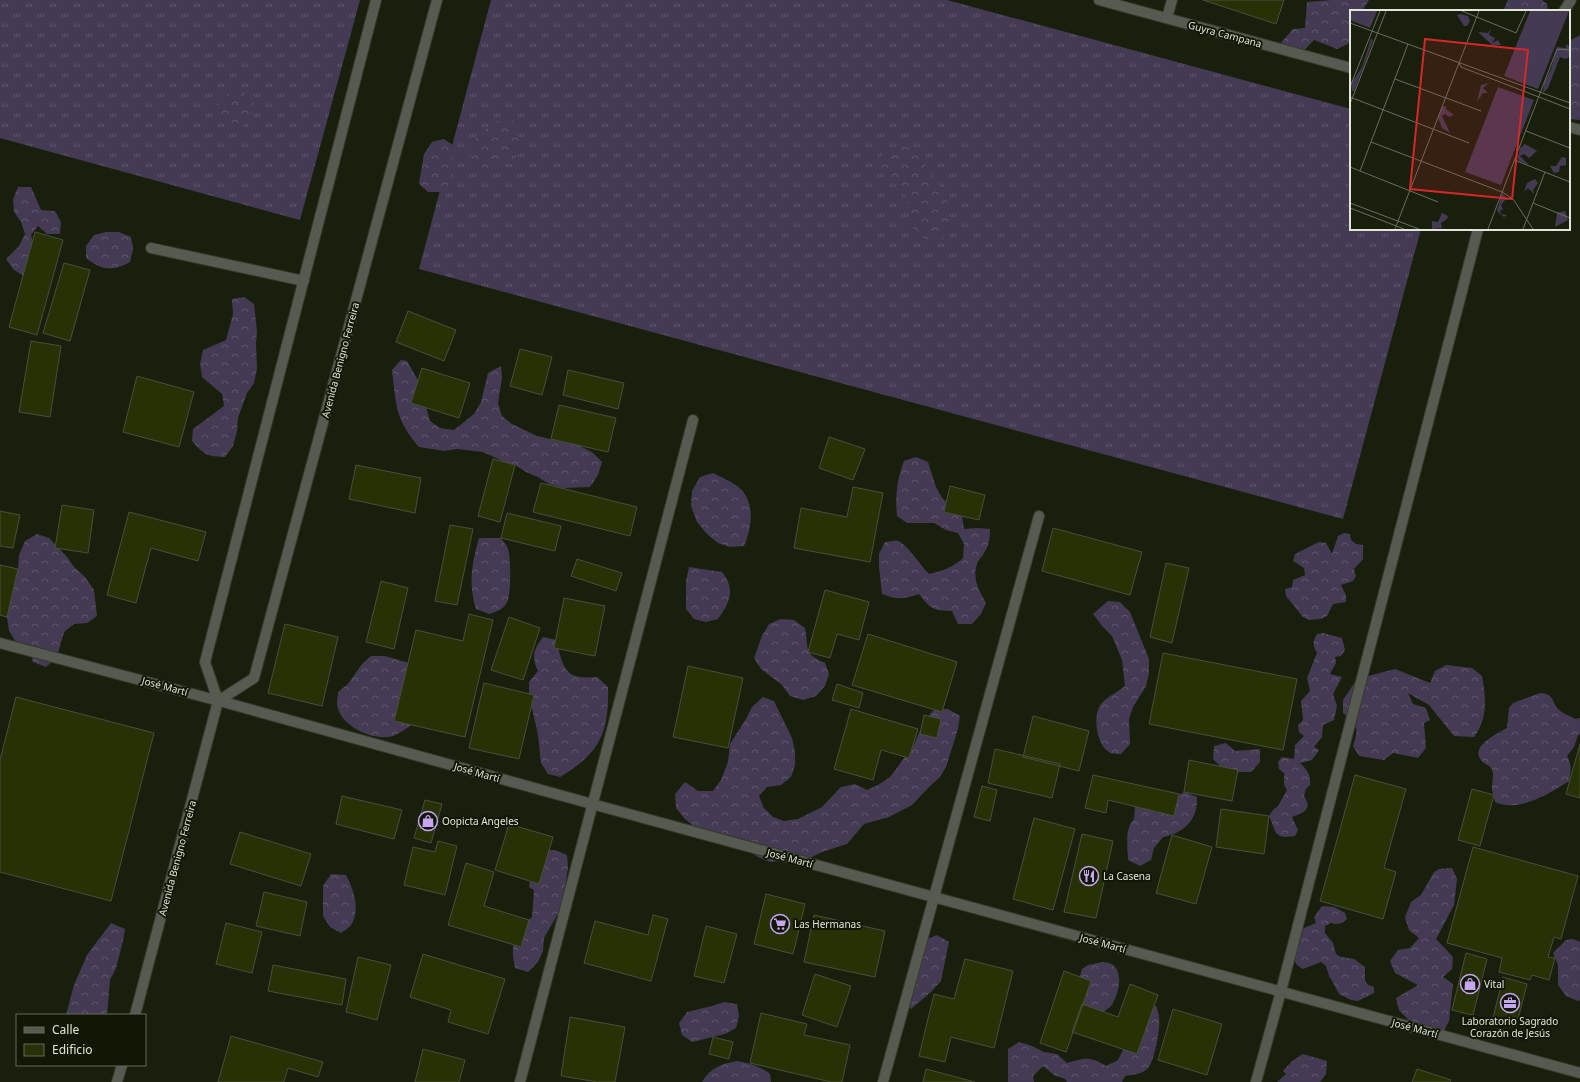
<svg xmlns="http://www.w3.org/2000/svg" width="1580" height="1082" font-family="'Noto Sans',sans-serif">
<defs>
<pattern id="grass-tufts" width="24" height="20" patternUnits="userSpaceOnUse"><rect width="24" height="20" fill="#453a54"/><path d="M3 7l-1-3M5 7V3M7 7l1-3M15 17l-1-3M17 17v-4M19 17l1-3" fill="none" stroke="#60566c"/></pattern>
<pattern id="forest-crowns" width="20" height="18" patternUnits="userSpaceOnUse"><rect width="20" height="18" fill="#453a54"/><path d="M2 6a3 3 0 1 1 6 0M12 15a3 3 0 1 1 6 0" fill="none" stroke="#60566c"/></pattern>
</defs>
<rect width="100%" height="100%" fill="#191f0d"/>
<path fill="url(#grass-tufts)" d="M0,0H360L300,220L0,138Z
M491,0H947L1351,109V229H1421L1343,519L419,269Z"/>
<path fill="url(#forest-crowns)" d="M1331,0H1369L1362,11H1351V35L1348,44L1337,49L1314,40L1297,58L1285,56L1280,44L1293,29L1305,28L1307,2Z
M1508,0H1542L1547,4L1548,11H1503Z
M1580,35V120L1569,119V41Z
M241,90L259,108L242,127L219,116L217,97Z
M508,118L518,126L519,152L513,162L489,170L477,166L470,155L476,137L496,121Z
M444,139L454,146L449,184L441,192H428L419,184L424,154L432,142Z
M905,147L918,150L927,167L945,194L949,208V229L942,240C929,240 921,241 914,230C911,219 908,197 901,188C894,178 881,176 875,165L879,167L881,155L892,149Z
M18,187H31L41,210L55,211L61,222L60,234H47L38,226L31,235L37,259L24,276L14,270L6,259L19,246L25,234L21,222L14,212L13,199Z
M106,232H119L131,237L133,249L130,262C112,272 102,270 86,258V246L94,235Z
M244,297L254,304L257,331L256,343L257,369L254,383L247,393L238,418L237,431L233,446L225,457C208,457 203,454 192,441L193,429L224,406L222,394L202,377L200,364L203,350L226,340L233,314L232,299Z
M401,360L407,361L419,382L430,421L440,428L454,430L474,414L481,402L488,373L501,366L502,378L498,403L502,416L512,424L537,436L580,446L592,452L602,462L598,475L590,487L563,488L549,484L538,477L526,472L515,465L507,463L483,452L457,449L444,451L419,447C395,419 396,405 392,370Z
M916,457L928,462L936,487L942,498L962,516L964,529L977,528L990,529C990,538 989,546 984,553C982,557 978,560 977,564C972,578 979,591 986,603L981,614L972,624H958L952,611C933,611 930,608 919,594C904,599 897,600 882,594L879,567V554L885,542C888,542 894,540 898,541C907,544 921,566 929,574C943,571 953,567 963,558L964,544L958,533L946,530L934,523H907L897,516C895,496 897,479 904,461Z
M713,473C723,478 738,484 744,493C755,509 751,530 744,546L730,547L718,543L707,534L697,522L691,506L692,491L700,477Z
M1344,533L1350,534L1351,540L1356,544L1363,545V559L1354,569L1356,576L1353,581L1341,585L1346,595V602L1333,604L1327,616L1321,619L1309,620L1303,617L1286,596L1285,589L1292,587L1293,580L1305,575L1304,568L1293,561L1295,554L1319,542L1326,543L1332,554L1338,536Z
M37,534L49,538L67,557L74,567L85,577L94,590L97,616L87,623L74,624L64,632L57,657L46,667L33,662L29,648L17,644L9,631L7,617L1,605L10,580L18,569L19,555L25,541Z
M479,538H501C503,542 507,545 508,549C511,558 511,591 508,600C505,609 496,612 489,614L476,609C468,583 472,563 479,538Z
M689,567L722,572C736,590 730,602 718,619L706,622L694,619L686,609V581Z
M1108,601L1120,602L1130,612L1149,659V673L1146,686L1133,707L1129,719L1130,744L1121,754C1118,754 1112,754 1109,752C1096,745 1092,713 1102,703C1107,697 1118,692 1125,686L1122,660L1112,636L1103,627L1093,614Z
M781,619L794,620L805,628C809,650 803,653 825,663L829,674L825,686L816,696L803,700L790,696L782,685L761,669L754,658L762,636L769,624Z
M1323,633L1342,638L1345,650L1341,656L1335,657L1336,663L1330,674L1342,677L1333,694L1337,706L1334,720L1323,725L1322,737L1314,747L1319,750L1312,760L1300,763C1307,770 1311,774 1310,785L1306,789L1304,796C1313,809 1304,813 1292,817L1298,830L1295,836C1274,839 1277,834 1269,816L1273,810L1278,806L1287,790L1284,785V773L1279,769L1278,762L1282,757L1294,759L1295,745L1304,736L1299,732L1298,725L1303,720L1301,701L1310,691L1307,678L1317,653C1312,645 1313,641 1317,634Z
M543,637L556,640C564,668 563,680 597,677L608,687C609,733 600,753 560,777L548,774L541,763L538,735L529,695V682L538,671C531,656 534,649 543,637Z
M371,656H385L409,663L417,721C410,726 401,733 393,736C374,742 339,726 337,704C337,700 338,696 338,692L348,684L362,664Z
M1446,665L1472,668L1482,676C1486,698 1488,718 1474,737L1454,736L1429,705L1408,693L1413,704L1426,708L1430,720L1424,723L1426,748L1418,758L1393,753L1384,760L1359,756L1353,746C1359,728 1358,725 1343,713V700L1357,679L1395,669L1430,683L1435,671Z
M1540,693C1554,694 1551,700 1558,709C1562,713 1570,716 1575,719L1580,718V734L1578,735L1574,747L1567,756C1572,765 1571,771 1569,781C1549,794 1518,813 1495,802C1494,796 1492,793 1492,787C1492,781 1495,773 1491,768C1489,765 1484,764 1481,760C1470,746 1497,734 1507,728L1509,708L1513,703Z
M763,697L774,701L792,738L795,752V765L791,777L781,785L767,787L759,796L764,808L773,817L784,821L798,819L822,807L841,787L855,784L867,790L878,785L890,777L914,745L925,719L935,709H948L960,716L958,729L946,767L940,777L930,786L912,805L889,817L864,824L847,844L822,852L810,858L770,862L758,857L747,849L696,828L685,819L676,808L675,794L685,782L698,791H713L721,780L728,762L730,744L746,719L752,707Z
M1226,743L1235,751L1260,749V762L1251,772H1226L1213,759L1214,746Z
M1184,792L1197,797C1198,820 1184,833 1163,837L1154,848L1151,860L1140,866L1128,860C1128,848 1124,829 1134,819L1135,807H1147L1157,813L1167,803Z
M543,850H555L567,855L568,867L563,905L544,938L543,951L538,962L528,972L515,968C510,945 513,933 532,917L534,890L529,887L534,860Z
M1452,868L1457,879L1454,905L1436,939L1453,957L1452,969L1443,977L1453,984L1449,1021L1442,1034L1417,1029L1399,1010L1396,998L1418,985L1395,973L1390,961L1398,950L1410,948L1419,938L1409,930L1405,917L1411,902L1421,895L1434,872L1439,869Z
M331,874L346,875C353,888 361,910 351,925C349,928 344,931 341,933L330,927L323,916V886Z
M1322,906L1334,907L1345,913L1347,919C1341,924 1338,925 1331,923L1325,926V933L1333,943L1336,954L1341,957L1354,959L1365,967V980L1368,985L1374,987V993L1358,1001L1351,1000L1339,994L1330,977V979L1326,966L1321,962L1303,969L1297,965L1294,960L1299,933L1304,928L1316,923L1314,917Z
M111,923L125,929L123,941L116,968L110,980L107,1015H66L74,985L87,955Z
M937,935L949,942L941,981L931,992L911,1009L904,998V984L915,965L925,940Z
M1573,939L1580,942V1000L1578,1001L1566,996L1558,985V965L1553,953L1566,940Z
M1102,962C1126,961 1121,994 1110,1007C1107,1010 1102,1012 1099,1014L1082,1010L1078,983L1082,969L1088,965Z
M724,1002L737,1004L739,1016L736,1028L725,1034L692,1042L682,1035L679,1023L687,1012L712,1006Z
M1144,1002L1156,1006C1157,1009 1159,1014 1159,1018C1161,1026 1154,1063 1148,1068C1143,1074 1132,1075 1125,1076L1122,1082H1067L1065,1079L1054,1075L1043,1066L1033,1076L1034,1082H1008V1049L1019,1042L1032,1046L1044,1052L1057,1054L1067,1063C1086,1058 1089,1056 1106,1066L1118,1060L1124,1048Z
M1303,1054L1327,1061L1326,1074L1320,1082H1277L1286,1074L1283,1071L1292,1061Z
M737,1061C750,1063 759,1066 770,1074L771,1082H702C710,1068 721,1064 737,1061Z"/>
<path fill="#263106" stroke="#484f3b" d="M1203,0H1284L1276,24Z
M35,232L63,240L37,335L9,327Z
M64,263L90,270L70,341L43,333Z
M408,311L456,330L444,361L396,342Z
M31,341L61,346L50,417L19,412Z
M520,349L552,357L542,395L510,386Z
M422,368L470,383L459,418L411,403Z
M568,370L624,383L618,409L563,395Z
M137,376L194,392L179,447L123,432Z
M559,405L616,418L608,452L551,439Z
M829,437L865,449L853,480L819,468Z
M493,459L515,465L500,522L478,516Z
M356,465L421,478L415,513L349,499Z
M541,483L637,507L630,536L533,512Z
M950,486L985,495L979,520L944,512Z
M853,487L883,493L870,562L794,548L801,508L847,517Z
M62,505L94,510L88,553L55,548Z
M0,511L20,515L13,548L0,546Z
M129,512L206,532L198,561L151,548L136,603L107,595Z
M507,513L561,526L555,551L501,538Z
M450,525L473,529L457,605L435,601Z
M1053,528L1142,552L1130,595L1042,571Z
M577,559L622,573L616,591L571,576Z
M1166,563L1189,568L1172,643L1150,637Z
M0,565L18,569L7,617L0,615Z
M381,581L408,588L394,649L366,642Z
M825,590L869,602L859,640L837,634L830,658L808,652Z
M564,598L605,606L595,656L554,648Z
M469,614L493,620L465,737L394,721L416,630L463,641Z
M509,617L540,628L523,680L491,670Z
M285,624L338,637L322,706L268,693Z
M868,634L957,662L942,712L852,685Z
M1163,653L1297,679L1283,750L1149,724Z
M688,666L743,678L728,748L673,737Z
M484,683L534,695L519,759L469,748Z
M837,684L863,693L859,708L832,700Z
M16,697L154,733L111,901L0,872V760Z
M851,709L918,729L909,758L881,750L873,780L834,769Z
M924,715L941,719L937,738L920,734Z
M1033,716L1089,731L1079,771L1023,757Z
M1580,744V798L1566,794Z
M995,749L1060,764L1052,798L988,783Z
M1189,760L1238,770L1232,801L1184,792Z
M1093,775L1179,794L1174,816L1108,800L1106,813L1085,808Z
M1355,775L1406,789L1384,868L1396,872L1383,919L1320,901Z
M982,786L997,790L990,821L974,817Z
M1472,789L1494,795L1480,846L1458,840Z
M342,796L402,810L394,839L336,824Z
M425,800L442,804L431,843L414,838Z
M1221,809L1269,816L1264,854L1216,847Z
M1034,818L1075,829L1053,910L1013,899Z
M509,824L553,837L539,884L495,870Z
M240,832L311,854L301,886L230,864Z
M1082,834L1113,841L1096,918L1064,912Z
M1172,835L1212,847L1196,904L1156,893Z
M438,841L457,846L445,895L404,885L413,847L435,852Z
M1473,847L1578,876L1561,939L1554,937L1548,957L1555,958L1549,980L1532,975L1530,980L1499,972L1502,958L1447,943Z
M466,863L494,872L484,906L529,920L521,947L448,925Z
M264,892L307,902L300,936L256,926Z
M766,894L805,904L793,954L754,944Z
M653,915L668,919L651,981L584,963L595,921L648,935Z
M814,915L885,931L875,977L804,962Z
M226,923L262,932L252,973L216,964Z
M706,926L737,934L724,983L694,976Z
M1466,953L1487,959L1473,1015L1452,1010Z
M423,954L505,979L488,1034L448,1022L451,1010L410,997Z
M358,957L391,965L377,1020L346,1012Z
M965,959L1013,971L994,1048L951,1037L945,1062L919,1056L934,994L954,999Z
M273,965L346,979L342,1005L268,991Z
M1064,971L1091,981L1066,1052L1040,1043Z
M815,974L851,986L837,1027L802,1015Z
M1503,977L1527,984L1516,1027L1492,1022Z
M1130,984L1158,995L1137,1054L1072,1032L1082,1004L1118,1017Z
M1173,1009L1222,1024L1207,1075L1158,1060Z
M761,1013L807,1024L804,1035L850,1045L842,1082H831L750,1063Z
M570,1017L625,1027L615,1082H598L561,1076Z
M231,1036L323,1062L318,1077L288,1068L284,1082H218Z
M713,1037L733,1042L729,1059L709,1054Z
M423,1049L465,1060L459,1082H415Z
M926,1069L975,1082H923Z
M1417,1069L1451,1080L1450,1082H1412Z"/>
<g fill="none" stroke-linecap="round" stroke-linejoin="round">
<defs>
<path id="lane" d="M151,248L304,281"/>
<path id="street" d="M1099,0L1351,68
M1564,11L1571,0
M1167,18L1172,0
M1569,127L1580,130
M0,643L227,703L592,804L1580,1073
M218,701L254,678L437,0
M135,1015L218,701L205,662L376,0
M117,1082L122,1065
M520,1082L693,420
M883,1082L1039,516
M1256,1082L1281,991L1478,229"/>
</defs>
<use href="#lane" stroke="#353b2a" stroke-width="12"/>
<use href="#street" stroke="#353b2a" stroke-width="12"/>
<use href="#lane" stroke="#575a51" stroke-width="10"/>
<use href="#street" stroke="#575a51" stroke-width="10"/>
</g>
<defs>
<symbol id="shop-ring" viewBox="-11 -11 22 22"><circle r="9.5" fill="#111605" stroke="#c6a6f0" stroke-width="1.5"/><path d="M-5-2.5h2.3a2.7 3.5 0 0 1 5.4 0H5L5.5 6h-11ZM-1.5-2.5h3a1.5 2.3 0 0 0-3 0Z" fill="#c6a6f0"/></symbol>
<symbol id="restaurant-ring" viewBox="-11 -11 22 22"><circle r="9.5" fill="#111605" stroke="#c6a6f0" stroke-width="1.5"/><path d="M-5-6h1v4h1v-4h1v4h1v-4h1v5L-1.5 .5V6h-2V.5L-5-1ZM5-6V6H3V1.5H1.5Q1.5-4 5-6Z" fill="#c6a6f0"/></symbol>
<symbol id="supermarket-ring" viewBox="-11 -11 22 22"><circle r="9.5" fill="#111605" stroke="#c6a6f0" stroke-width="1.5"/><path d="M-6-5.5h2.5l.6 2H6L4.5 2H-2.5L-4.4-4H-6ZM-1.5 3.2a1.3 1.3 0 1 0 .1 0ZM3 3.2a1.3 1.3 0 1 0 .1 0Z" fill="#c6a6f0"/></symbol>
<symbol id="office-ring" viewBox="-11 -11 22 22"><circle r="9.5" fill="#111605" stroke="#c6a6f0" stroke-width="1.5"/><path d="M-6-3h4V-5.5h4V-3h4V5H-6ZM-1-4.5V-3h2v-1.5ZM-6 0V1H6V0Z" fill="#c6a6f0"/></symbol>
</defs>
<g fill-rule="evenodd">
<use href="#shop-ring" x="417" y="810" width="22" height="22"/>
<use href="#restaurant-ring" x="1078" y="865" width="22" height="22"/>
<use href="#supermarket-ring" x="769" y="913" width="22" height="22"/>
<use href="#shop-ring" x="1459" y="973" width="22" height="22"/>
<use href="#office-ring" x="1499" y="992" width="22" height="22"/>
</g>
<g text-anchor="middle" stroke-width="4" stroke-linejoin="round" paint-order="stroke">
<g font-size="10" fill="#e1e6da" stroke="#111605">
<text transform="translate(1225 34) rotate(15)" y="4">Guyra Campana</text>
<text transform="translate(340 360) rotate(-75)" y="4">Avenida Benigno Ferreira</text>
<text transform="translate(165 686) rotate(15)" y="4">José Martí</text>
<text transform="translate(477 772) rotate(16)" y="4">José Martí</text>
<text transform="translate(177 858) rotate(-75)" y="4">Avenida Benigno Ferreira</text>
<text transform="translate(790 858) rotate(15)" y="4">José Martí</text>
<text transform="translate(1103 943) rotate(15)" y="4">José Martí</text>
<text transform="translate(1415 1028) rotate(15)" y="4">José Martí</text>
</g>
<g font-size="10" fill="#e1e6da" stroke="#111605" text-anchor="start">
<text x="442" y="825">Oopicta Angeles</text>
<text x="1103" y="880">La Casena</text>
<text x="794" y="928">Las Hermanas</text>
<text x="1484" y="988">Vital</text>
<text x="1510" y="1025" text-anchor="middle">Laboratorio Sagrado<tspan x="1510" dy="12">Corazón de Jesús</tspan></text>
</g>
</g>
<g transform="translate(1350 10)">
<rect width="220" height="220" fill="#191f0d"/>
<path d="M180,1H219L188,79L154,66ZM148,77L184,90L151,175L115,162Z" fill="#453a54"/>
<path d="M110,4L118,6L120,11L117,16H114L107,5ZM141,18L139,25L145,28L142,33L148,30L151,35H142L128,22L138,23ZM21,29L23,30L17,47L4,81H2L1,74L12,57ZM216,34L219,36L220,46L216,49L210,47L198,78L193,83L194,73L201,59L207,37L216,38ZM139,73L133,78L138,83H133L127,92L131,75ZM96,96V99L104,105L99,107L95,104L92,106L100,123L92,118L88,108L92,97ZM175,134L187,141L179,148L174,144L170,146L179,155L169,151L168,147L170,138ZM212,147L216,148V155L210,156L209,162L204,163L200,156H206ZM185,169L188,173L183,180L184,184L178,178L174,182L177,173ZM152,184L159,190H155L151,195L153,199L150,201L151,204L157,205L154,207L147,201ZM215,201L218,210L205,217L207,203ZM92,203L98,206L97,209L91,213L92,218L82,219V211L88,212Z" fill="#453a54"/>
<path d="M0,1H27L20,18L0,10Z" fill="#453a54"/>
<path fill="none" stroke="#696f5f" stroke-width="1" d="M112,1L166,23L176,1M0,13L220,93M109,53L111,57L220,99M45,69L131,101M0,77L30,1M0,87L119,133M0,94L36,1M176,121L220,138M21,132L152,182L163,189L183,219M164,150L220,172M0,157L88,192M10,161L58,34M0,193L69,219M183,193L220,208M0,198L54,219M45,219L129,1M138,219L207,39L220,40M173,219L195,162"/>
<path fill="#d62828" fill-opacity="0.15" stroke="#d62828" stroke-width="2" d="M75,29L178,40L162,189L60,179Z"/>
<rect width="220" height="220" fill="none" stroke="#e1e6da" stroke-width="2"/>
</g>
<rect x="16" y="1014" width="130" height="52" fill="#111605" stroke="#64695a"/>
<rect x="24" y="1027" width="20" height="6" fill="#575a51" stroke="#64695a"/>
<text x="52" y="1034" font-size="12" fill="#e1e6da">Calle</text>
<rect x="24" y="1044" width="20" height="12" fill="#263106" stroke="#64695a"/>
<text x="52" y="1054" font-size="12" fill="#e1e6da">Edificio</text>
</svg>
